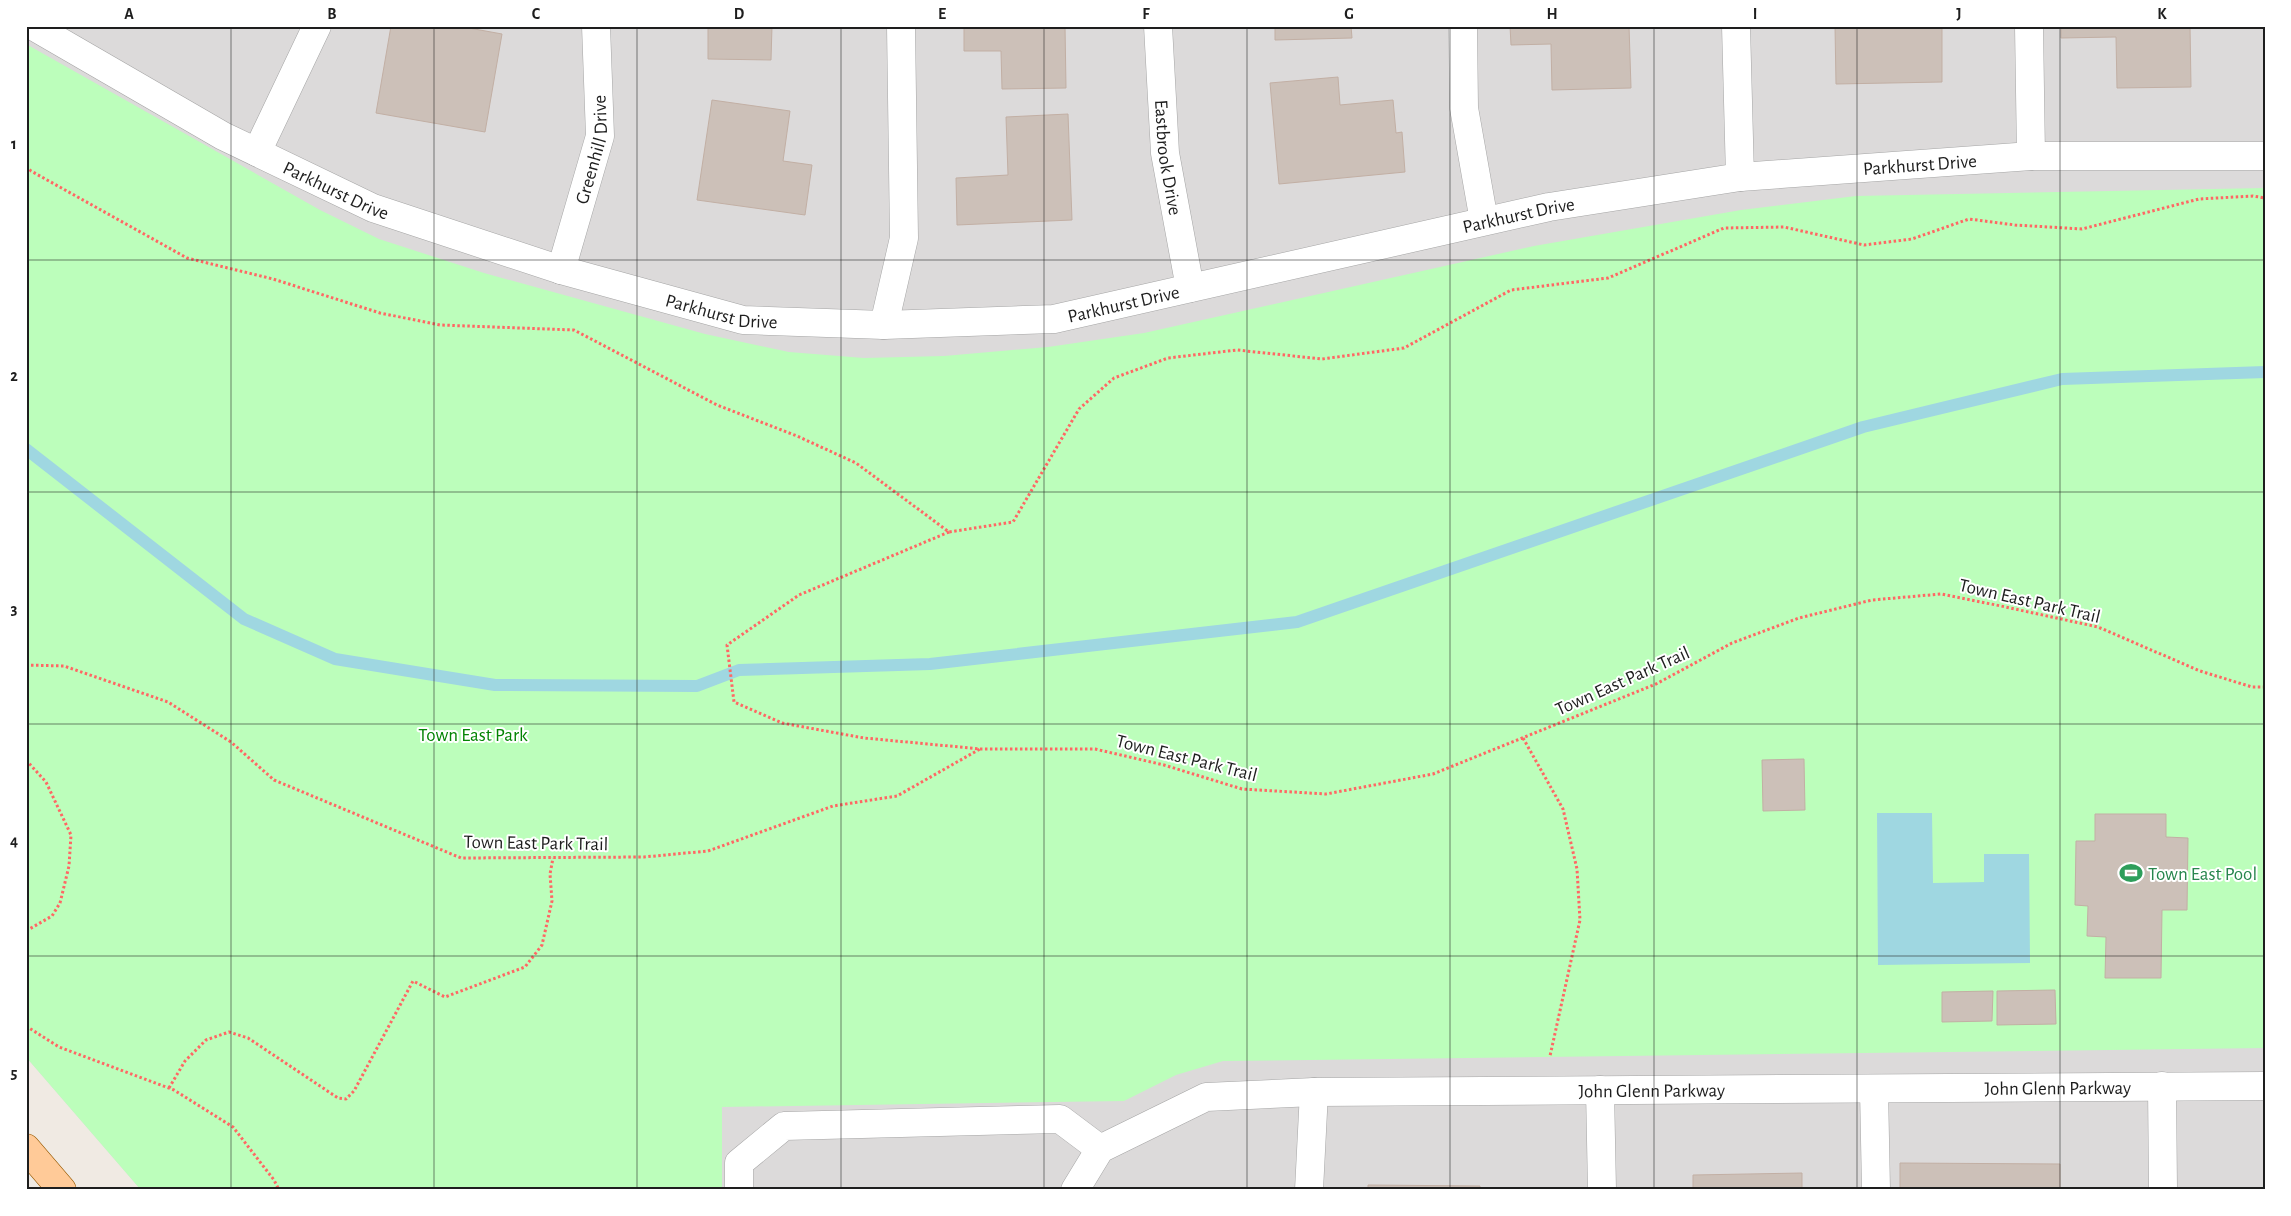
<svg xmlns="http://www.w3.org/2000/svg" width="2291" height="1216" font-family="'Alegreya Sans',sans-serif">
<rect width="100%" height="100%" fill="#f0eae3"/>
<path fill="#dcdada" d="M26,26H2265V1190H141L26,1057Z"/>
<path fill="#bcfebb" d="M26,44L320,210L379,239L484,273L705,334L789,352L864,358L944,356L1048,347L1144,333L1534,246L1741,210L1856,196L2265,188V1048L1223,1061L1176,1075L1124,1101L722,1107V1190H141L26,1057Z"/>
<path fill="#9fd7e1" d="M1877,813H1932L1933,883L1984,882V854H2029L2030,963L1878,965Z"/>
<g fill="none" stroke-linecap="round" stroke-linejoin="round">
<path stroke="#9fd7e1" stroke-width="12" d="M26,449L244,619L335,659L495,685L697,686L739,670L930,664L1297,622L1863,427L2062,379L2265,372"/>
</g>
<path fill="#ccc0b8" stroke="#c2afa4" d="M391,26H458L502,34L485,132L376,113Z
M708,26H772L771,60L708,59Z
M964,26H1065L1066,88L1002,89L1001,51H964Z
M1275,26H1351L1352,38L1275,40Z
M1510,26H1629L1631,88L1552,90L1551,44L1511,45Z
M1835,26H1942V82L1836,84Z
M2061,26H2190L2191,87L2117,88L2116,37L2061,38Z
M1338,77L1340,105L1393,100L1396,133L1402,132L1405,172L1279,184L1270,83Z
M712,100L790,111L783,161L812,165L805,215L697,200Z
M1068,114L1072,220L957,225L956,178L1008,175L1006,117Z
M1804,759L1805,810L1763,811L1762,760Z
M2095,814H2166V837L2188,838L2187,910H2162L2161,978H2105L2106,937L2087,936L2088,906L2075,905L2076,841H2095Z
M2055,990L2056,1024L1997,1025V991Z
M1993,991L1992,1021L1942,1022V992Z
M1900,1163L2060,1164V1190H1900Z
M1802,1173V1190H1693V1175Z
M1368,1185L1480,1186V1190H1368Z"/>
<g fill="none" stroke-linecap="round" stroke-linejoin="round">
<defs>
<g id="minor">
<path id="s1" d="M33,26L223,136L373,208L561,270L743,320L884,325L1054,319L1549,207L1740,177L2031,156H2265"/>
<path id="s2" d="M1158,26L1165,153L1190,288"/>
<path d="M1463,26L1464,108L1484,221"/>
<path d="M1736,26L1740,177"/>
<path d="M2029,26L2031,156"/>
<path d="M257,152L317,26"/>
<path id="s3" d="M561,270L600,136L596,26"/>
<path d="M884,325L904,238L901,26"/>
<path d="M2162,1086L2163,1190"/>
<path d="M1874,1089L1876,1190"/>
<path d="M1600,1090L1602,1190"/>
<path d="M739,1190V1163L784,1126L1060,1119L1100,1149"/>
<path id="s4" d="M1075,1190L1100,1149L1206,1097L1314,1092L2265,1086"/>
<path d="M1309,1190L1314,1092"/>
</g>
<path id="major" d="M26,1148L62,1190"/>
</defs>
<use href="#minor" stroke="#a5a5a5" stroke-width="29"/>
<use href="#major" stroke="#975900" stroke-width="29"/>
<path stroke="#ff6764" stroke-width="3" stroke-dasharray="2.5 2.5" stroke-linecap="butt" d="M26,166L31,171L187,258L273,279L380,313L440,325L574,330L717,405L797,436L856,463L949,532L1013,522L1079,409L1114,378L1168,358L1237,350L1322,359L1404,348L1511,290L1608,278L1724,228L1784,227L1864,245L1912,239L1969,219L2015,225L2082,229L2199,199L2253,196L2265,198
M949,532L799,595L727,645L734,702L782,723L864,738L981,749H1095L1164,765L1242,789L1326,794L1433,774L1656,684L1732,643L1799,618L1872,600L1941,594L2001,606L2098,627L2200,671L2252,687H2265
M26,665L64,666L168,702L231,742L274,780L461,858L644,857L708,851L833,806L897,796L980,749
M1523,738L1563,809L1577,869L1580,920L1550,1056
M26,760L46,782L71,835L69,866L60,903L52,916L26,931
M26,1026L59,1047L174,1090L233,1127L274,1180L279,1190
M169,1088L185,1061L206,1040L229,1032L248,1038L338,1098L346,1099L354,1091L413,981L445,997L525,967L542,945L552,901L550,874L553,858"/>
<use href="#minor" stroke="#fff" stroke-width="28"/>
<use href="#major" stroke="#ffca98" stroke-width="28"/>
</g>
<path fill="none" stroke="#1e1e1e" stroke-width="1" stroke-opacity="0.55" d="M231,26V1190M434,26V1190M637,26V1190M841,26V1190M1044,26V1190M1247,26V1190M1450,26V1190M1654,26V1190M1857,26V1190M2060,26V1190M26,260H2265M26,492H2265M26,724H2265M26,956H2265"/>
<defs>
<symbol id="stadium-bare" viewBox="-9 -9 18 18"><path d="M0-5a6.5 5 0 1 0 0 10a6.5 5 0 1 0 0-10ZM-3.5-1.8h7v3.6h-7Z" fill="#2e9e5b" stroke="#fff" stroke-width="2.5" paint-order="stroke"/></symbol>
</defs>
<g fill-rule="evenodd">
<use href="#stadium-bare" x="2115" y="857" width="32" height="32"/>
</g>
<g text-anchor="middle" stroke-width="4" stroke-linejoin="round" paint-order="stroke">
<g font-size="19" fill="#1e1e1e" stroke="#fff">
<text dy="7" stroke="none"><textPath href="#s3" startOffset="125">Greenhill Drive</textPath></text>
<text dy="7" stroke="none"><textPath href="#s2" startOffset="132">Eastbrook Drive</textPath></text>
<text dy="7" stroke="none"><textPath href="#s1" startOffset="1965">Parkhurst Drive</textPath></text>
<text dy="7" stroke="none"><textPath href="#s1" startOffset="345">Parkhurst Drive</textPath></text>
<text dy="7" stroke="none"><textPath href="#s1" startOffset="1560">Parkhurst Drive</textPath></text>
<text dy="7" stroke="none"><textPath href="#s1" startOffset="1155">Parkhurst Drive</textPath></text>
<text dy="7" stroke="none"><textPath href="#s1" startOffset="750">Parkhurst Drive</textPath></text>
<text transform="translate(2030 600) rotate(13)" y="7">Town East Park Trail</text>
<text transform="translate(1622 680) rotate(-24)" y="7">Town East Park Trail</text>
<text transform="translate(1187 757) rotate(14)" y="7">Town East Park Trail</text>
<text transform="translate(536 842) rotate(1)" y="7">Town East Park Trail</text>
<text dy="7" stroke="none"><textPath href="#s4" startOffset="1018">John Glenn Parkway</textPath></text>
<text dy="7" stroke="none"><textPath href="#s4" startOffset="612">John Glenn Parkway</textPath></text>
</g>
<g font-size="19" fill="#038403" stroke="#fff">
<text x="473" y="741">Town East Park</text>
</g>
<g font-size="19" fill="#27864d" stroke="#fff" text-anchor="start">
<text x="2148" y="880">Town East Pool</text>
</g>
</g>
<rect width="2291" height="1216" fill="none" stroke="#ffffff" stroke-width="55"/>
<rect x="28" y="28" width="2236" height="1160" fill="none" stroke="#1e1e1e" stroke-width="2"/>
<g font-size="16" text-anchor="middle" font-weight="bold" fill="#1e1e1e">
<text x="129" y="19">A</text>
<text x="332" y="19">B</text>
<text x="536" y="19">C</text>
<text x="739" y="19">D</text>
<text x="942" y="19">E</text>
<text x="1146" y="19">F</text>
<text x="1349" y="19">G</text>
<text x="1552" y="19">H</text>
<text x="1755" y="19">I</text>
<text x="1959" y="19">J</text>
<text x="2162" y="19">K</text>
<text x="14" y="149">1</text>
<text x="14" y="381">2</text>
<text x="14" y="614">3</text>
<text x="14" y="846">4</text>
<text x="14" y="1078">5</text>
</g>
</svg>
